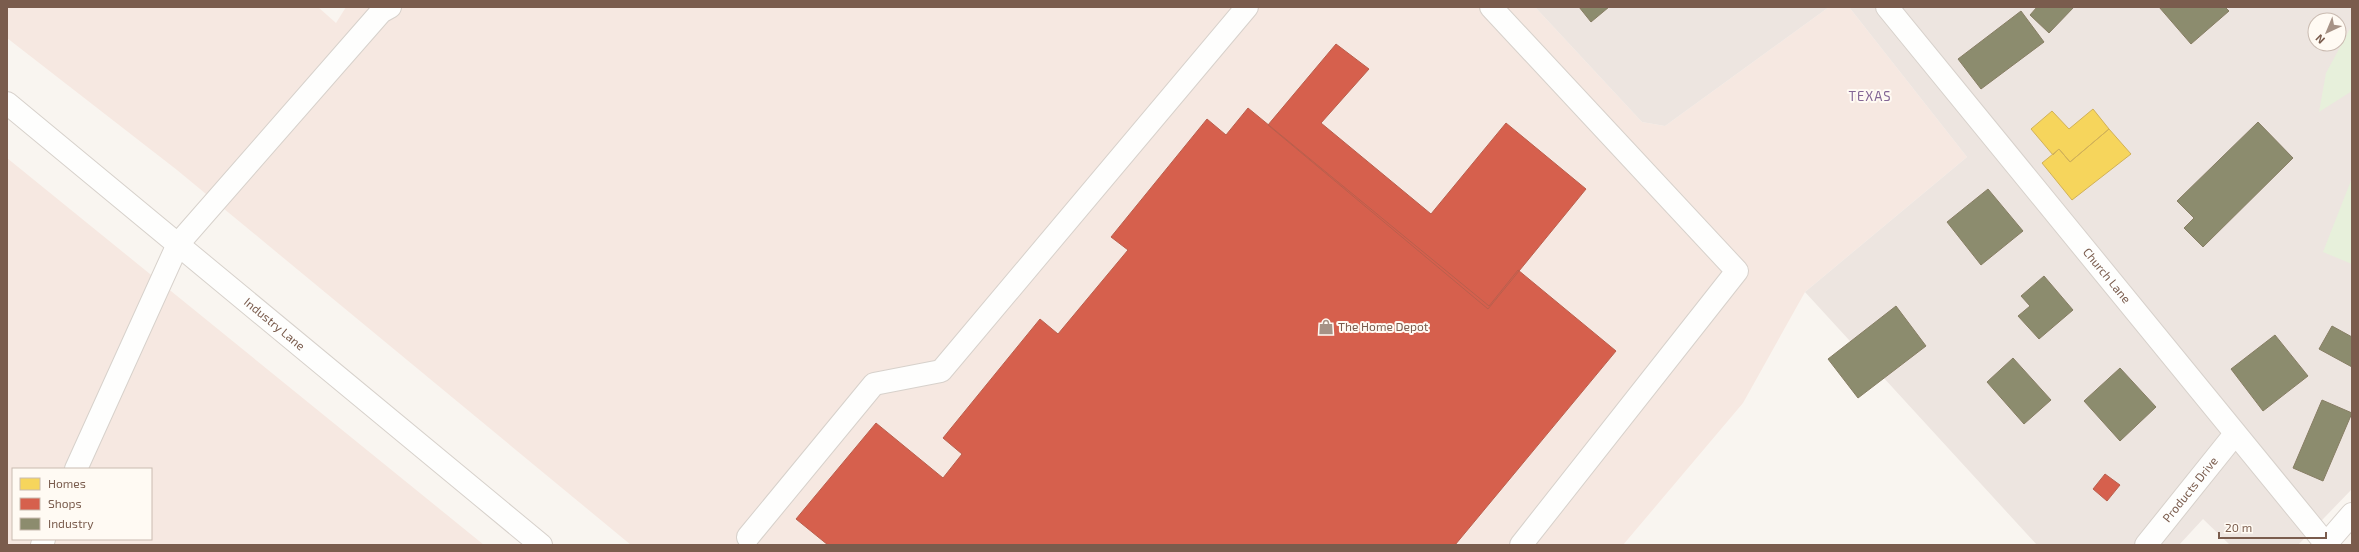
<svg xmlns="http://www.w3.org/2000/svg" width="2359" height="552" font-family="'Exo 2',sans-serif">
<rect width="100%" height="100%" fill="#f9f5f0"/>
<path fill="#f6e8e1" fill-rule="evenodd" d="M7,7H318L336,23L346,7H1535L1642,122L1665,126L1829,7H1849L1967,157L1805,292L1743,403L1623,545H631L177,170L7,38Z
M7,158L484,545H7ZM13,469H151V539H13Z"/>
<path fill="#ede5e0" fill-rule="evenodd" d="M1535,7H1829L1665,126L1642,122Z
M1849,7H2352V489L2298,545H2230L2203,519L2179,545H2037L1805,292L1967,157ZM2315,20H2339V44H2315Z"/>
<path fill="#e7f0db" d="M2352,25V91L2319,112L2326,73Z
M2352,178V264L2323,252Z"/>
<path fill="#f6d55c" stroke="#d1b158" d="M2093,109L2109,129L2070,162L2059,149L2053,155L2031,129L2052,111L2069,129Z
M2109,129L2131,154L2072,200L2042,163L2059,149L2070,162Z"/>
<path fill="#d6604d" stroke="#ba5f4d" d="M1336,44L1369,69L1321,123L1431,214L1506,123L1586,189L1488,309L1268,125Z
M1248,108L1489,306L1518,270L1616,351L1455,545H828L796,519L876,423L943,478L962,454L943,438L1040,319L1058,334L1128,250L1111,237L1207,119L1226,135Z
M2105,474L2120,485L2107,501L2093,489Z"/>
<path fill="#8c8c6e" stroke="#877e64" d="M1579,7H1609L1591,22Z
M2037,7H2074L2049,33L2030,15Z
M2159,7H2225L2229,11L2191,44Z
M2021,11L2044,42L1981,89L1958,59Z
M2258,122L2293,158L2203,247L2184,228L2194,218L2177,201Z
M1988,189L2023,231L1981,265L1947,222Z
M2044,276L2073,310L2039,339L2018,316L2030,306L2021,296Z
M1896,306L1926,346L1858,398L1828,359Z
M2332,326L2352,337V367L2319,349Z
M2275,335L2308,376L2263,411L2231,369Z
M2013,358L2051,400L2024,424L1987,382Z
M2120,368L2156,407L2120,441L2084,401Z
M2322,400L2352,413L2323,481L2293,468Z"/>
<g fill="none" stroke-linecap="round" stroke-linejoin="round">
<defs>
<g id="minor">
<path d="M1491,7L1737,271L1521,545"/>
<path id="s1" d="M1887,7L2326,544L2352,514"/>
<path id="s2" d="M7,103L541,545"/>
<path d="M76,469L178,244L381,12L390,7"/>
<path d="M748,537L874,384L941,371L1247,7"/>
<path d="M42,545L44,539"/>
<path id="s3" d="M2146,545L2235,434"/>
</g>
</defs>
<use href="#minor" stroke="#d7d1cb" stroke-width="24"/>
<use href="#minor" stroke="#fefefd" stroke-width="22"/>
</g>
<defs>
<symbol id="shop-bare" viewBox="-9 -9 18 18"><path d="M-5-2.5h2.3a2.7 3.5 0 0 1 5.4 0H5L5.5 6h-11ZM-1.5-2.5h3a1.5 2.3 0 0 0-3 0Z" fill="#a69286" stroke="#fffaf3" stroke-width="2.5" paint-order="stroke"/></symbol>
</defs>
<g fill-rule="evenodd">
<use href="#shop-bare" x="1315" y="316" width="22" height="22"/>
</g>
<g text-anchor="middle" stroke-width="4" stroke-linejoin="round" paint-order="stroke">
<g font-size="12" fill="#7a5c4d" stroke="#fffaf3">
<text dy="4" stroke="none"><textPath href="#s1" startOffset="347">Church Lane</textPath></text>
<text dy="4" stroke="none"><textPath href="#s2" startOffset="347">Industry Lane</textPath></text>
<text dy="4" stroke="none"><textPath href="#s3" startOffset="71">Products Drive</textPath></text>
</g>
<g font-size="12" fill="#7a5c4d" stroke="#fffaf3" text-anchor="start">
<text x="1338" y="331">The Home Depot</text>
</g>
<g font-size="13" letter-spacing="1" fill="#846695" stroke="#fffaf3">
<text x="1870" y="101">TEXAS</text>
</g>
</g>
<rect width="2359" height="552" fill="none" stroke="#7a5c4d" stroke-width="16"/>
<rect x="12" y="468" width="140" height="72" fill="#fffaf3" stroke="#cabbb1"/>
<rect x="20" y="478" width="20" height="12" fill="#f6d55c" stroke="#cabbb1"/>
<text x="48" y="488" font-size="12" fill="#7a5c4d">Homes</text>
<rect x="20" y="498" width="20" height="12" fill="#d6604d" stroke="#cabbb1"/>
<text x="48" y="508" font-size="12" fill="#7a5c4d">Shops</text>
<rect x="20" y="518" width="20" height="12" fill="#8c8c6e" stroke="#cabbb1"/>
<text x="48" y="528" font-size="12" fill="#7a5c4d">Industry</text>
<g transform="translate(2327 32) rotate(224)"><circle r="19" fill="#fffaf3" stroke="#cabbb1"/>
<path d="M0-3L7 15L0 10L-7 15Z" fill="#a69286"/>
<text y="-6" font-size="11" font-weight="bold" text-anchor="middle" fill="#7a5c4d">N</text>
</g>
<path d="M2219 532v6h107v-6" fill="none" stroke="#7a5c4d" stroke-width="2"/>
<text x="2225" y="532" font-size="12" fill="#7a5c4d" stroke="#fffaf3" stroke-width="3" paint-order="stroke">20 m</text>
</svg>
